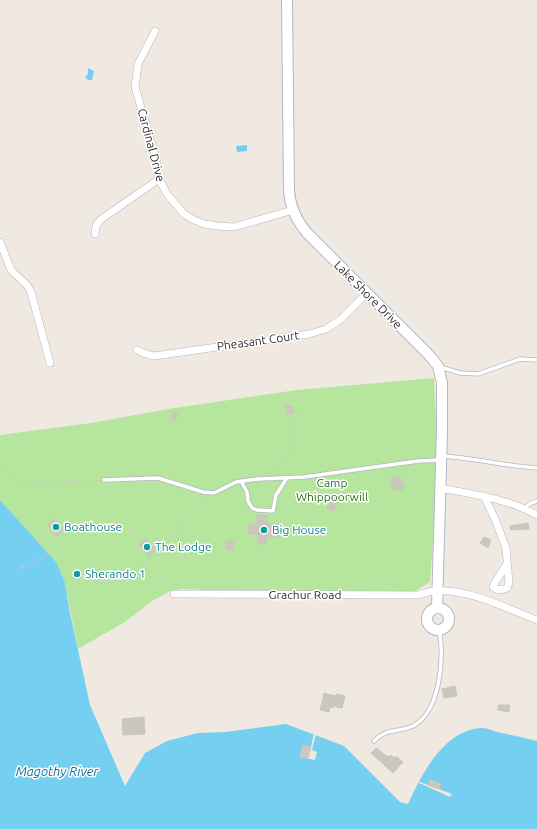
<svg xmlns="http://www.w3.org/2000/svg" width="537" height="829" font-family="Ubuntu,sans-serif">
<rect width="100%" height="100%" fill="#efe9e1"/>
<path fill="#b6e59e" d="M434,378L438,475L430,582L414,592L226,591L182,589L170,591L152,601L125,622L78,649L65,583L57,563L0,500V435L91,423L168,409L297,390Z"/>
<path fill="#75cff0" d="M88,68L94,71L92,80H88L85,77L88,74Z
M247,145V151L237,152L236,146Z
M0,500L57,563L65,583L70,613L90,705L125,786L145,753L167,741L198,733L225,732L286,724L344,746L400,802L408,804C421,775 445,728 483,728C487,728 493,731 498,732C511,735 524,738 537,741V829H0Z"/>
<path fill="#efe9e1" d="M314,733L316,734L312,750L317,752L315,760L300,757L303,745L311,747Z
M430,780L441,784L439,789L452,794L450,797L417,782L418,781L428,785Z"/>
<path fill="#cbc7bf" stroke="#cbc5ba" d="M286,406H293V414H287Z
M175,412L178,415L174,421L170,417Z
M400,477L401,483H403L404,489L393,490L391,478Z
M331,501L337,505L333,511L327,507Z
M257,515L267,516V524H279L278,537H267L266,544H258L259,535L248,534L249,525H257Z
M55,519L64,530L57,536L48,525Z
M528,523L529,529L511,530L510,526Z
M484,537L491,540L488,548L480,543Z
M145,538L156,550L149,556L138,544Z
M226,541H233V549H226Z
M75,571L81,572L79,580L74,579Z
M455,686L457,696L444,698L442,689Z
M324,693L336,696L337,694L345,696L342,708L333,706V708L330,707L329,712L320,710Z
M498,705H510L509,712L498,710Z
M144,717L145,734L123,735L122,719Z
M303,745L311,747L308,758L300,757Z
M376,748L388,757L390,755L395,758L396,756L403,762L393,773L371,753Z
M430,780L441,784L439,789L428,785Z"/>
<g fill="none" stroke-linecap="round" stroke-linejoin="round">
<defs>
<path id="lane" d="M440,367L460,373L478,374L520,359L537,360
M442,456C474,458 505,466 537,468
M104,480L158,478L203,492L214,493L236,482L258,479L304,477L418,461L441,460
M241,481L247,492L248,501L252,508L257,510L273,511L276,495L287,478
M525,508L529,504L537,501
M374,741C388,727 398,733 413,726C440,712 445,657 439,631"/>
<path id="street" d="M155,31L138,64L135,87L155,155L159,179L167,194L184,214L194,220L204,224L218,226L234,227L293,210
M95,234L96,226L100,220L159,179
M0,242L11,270L27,285L31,292L50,363
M137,350L146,354L154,356L309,334L326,329L340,320L366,294
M440,488C475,495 506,498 537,515
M484,496L495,519L506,548L509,583L507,588C502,590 497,591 493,587L494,584L507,564
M174,594L418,595C424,593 430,591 436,591C467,588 508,609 537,620"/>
<path id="secondary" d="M287,0L289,190C290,207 296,220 307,233L429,355L438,366L442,383V430L437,608
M427 619a11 11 0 1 1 22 0a11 11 0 1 1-22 0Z"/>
</defs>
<use href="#lane" stroke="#b4b7c1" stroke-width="5"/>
<use href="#street" stroke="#b4b7c1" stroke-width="8"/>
<use href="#secondary" stroke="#b4b7c1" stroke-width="12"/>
<path stroke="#c9c9c9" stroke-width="1" stroke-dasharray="3 2" stroke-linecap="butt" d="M0,465L20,485L24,486L37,483L73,480L83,482L98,481
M272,472C279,465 289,456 293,445C300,422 285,423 310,405
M21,564L24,571
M22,568L52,552
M91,578L97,583L122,582L168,543L181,526L210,498"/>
<use href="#lane" stroke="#fff" stroke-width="3.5"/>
<use href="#street" stroke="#fff" stroke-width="7"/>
<use href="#secondary" stroke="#fff" stroke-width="10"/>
</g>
<g fill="#0f9aa8" stroke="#fff" stroke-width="1.5">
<circle cx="56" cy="527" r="4"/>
<circle cx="264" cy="530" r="4"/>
<circle cx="147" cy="547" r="4"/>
<circle cx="77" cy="574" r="4"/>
</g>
<g text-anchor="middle" stroke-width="3" stroke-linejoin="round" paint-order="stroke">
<g font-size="12" fill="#2e2e2e" stroke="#fff">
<text transform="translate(151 145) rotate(75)" y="4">Cardinal Drive</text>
<text transform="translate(368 295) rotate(45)" y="4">Lake Shore Drive</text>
<text transform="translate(258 341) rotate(-8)" y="4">Pheasant Court</text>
<text x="305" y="599">Grachur Road</text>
</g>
<g font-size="12" fill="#2c6e1b" stroke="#fff">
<text x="332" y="487">Camp<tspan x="332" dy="14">Whippoorwill</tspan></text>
</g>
<g font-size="12" fill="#0d838f" stroke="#fff" text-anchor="start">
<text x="64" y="531">Boathouse</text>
<text x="272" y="534">Big House</text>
<text x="155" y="551">The Lodge</text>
<text x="85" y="578">Sherando 1</text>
</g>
<g font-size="13" font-style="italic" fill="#0d6fa3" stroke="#fff">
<text x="57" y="776">Magothy River</text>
</g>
</g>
</svg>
